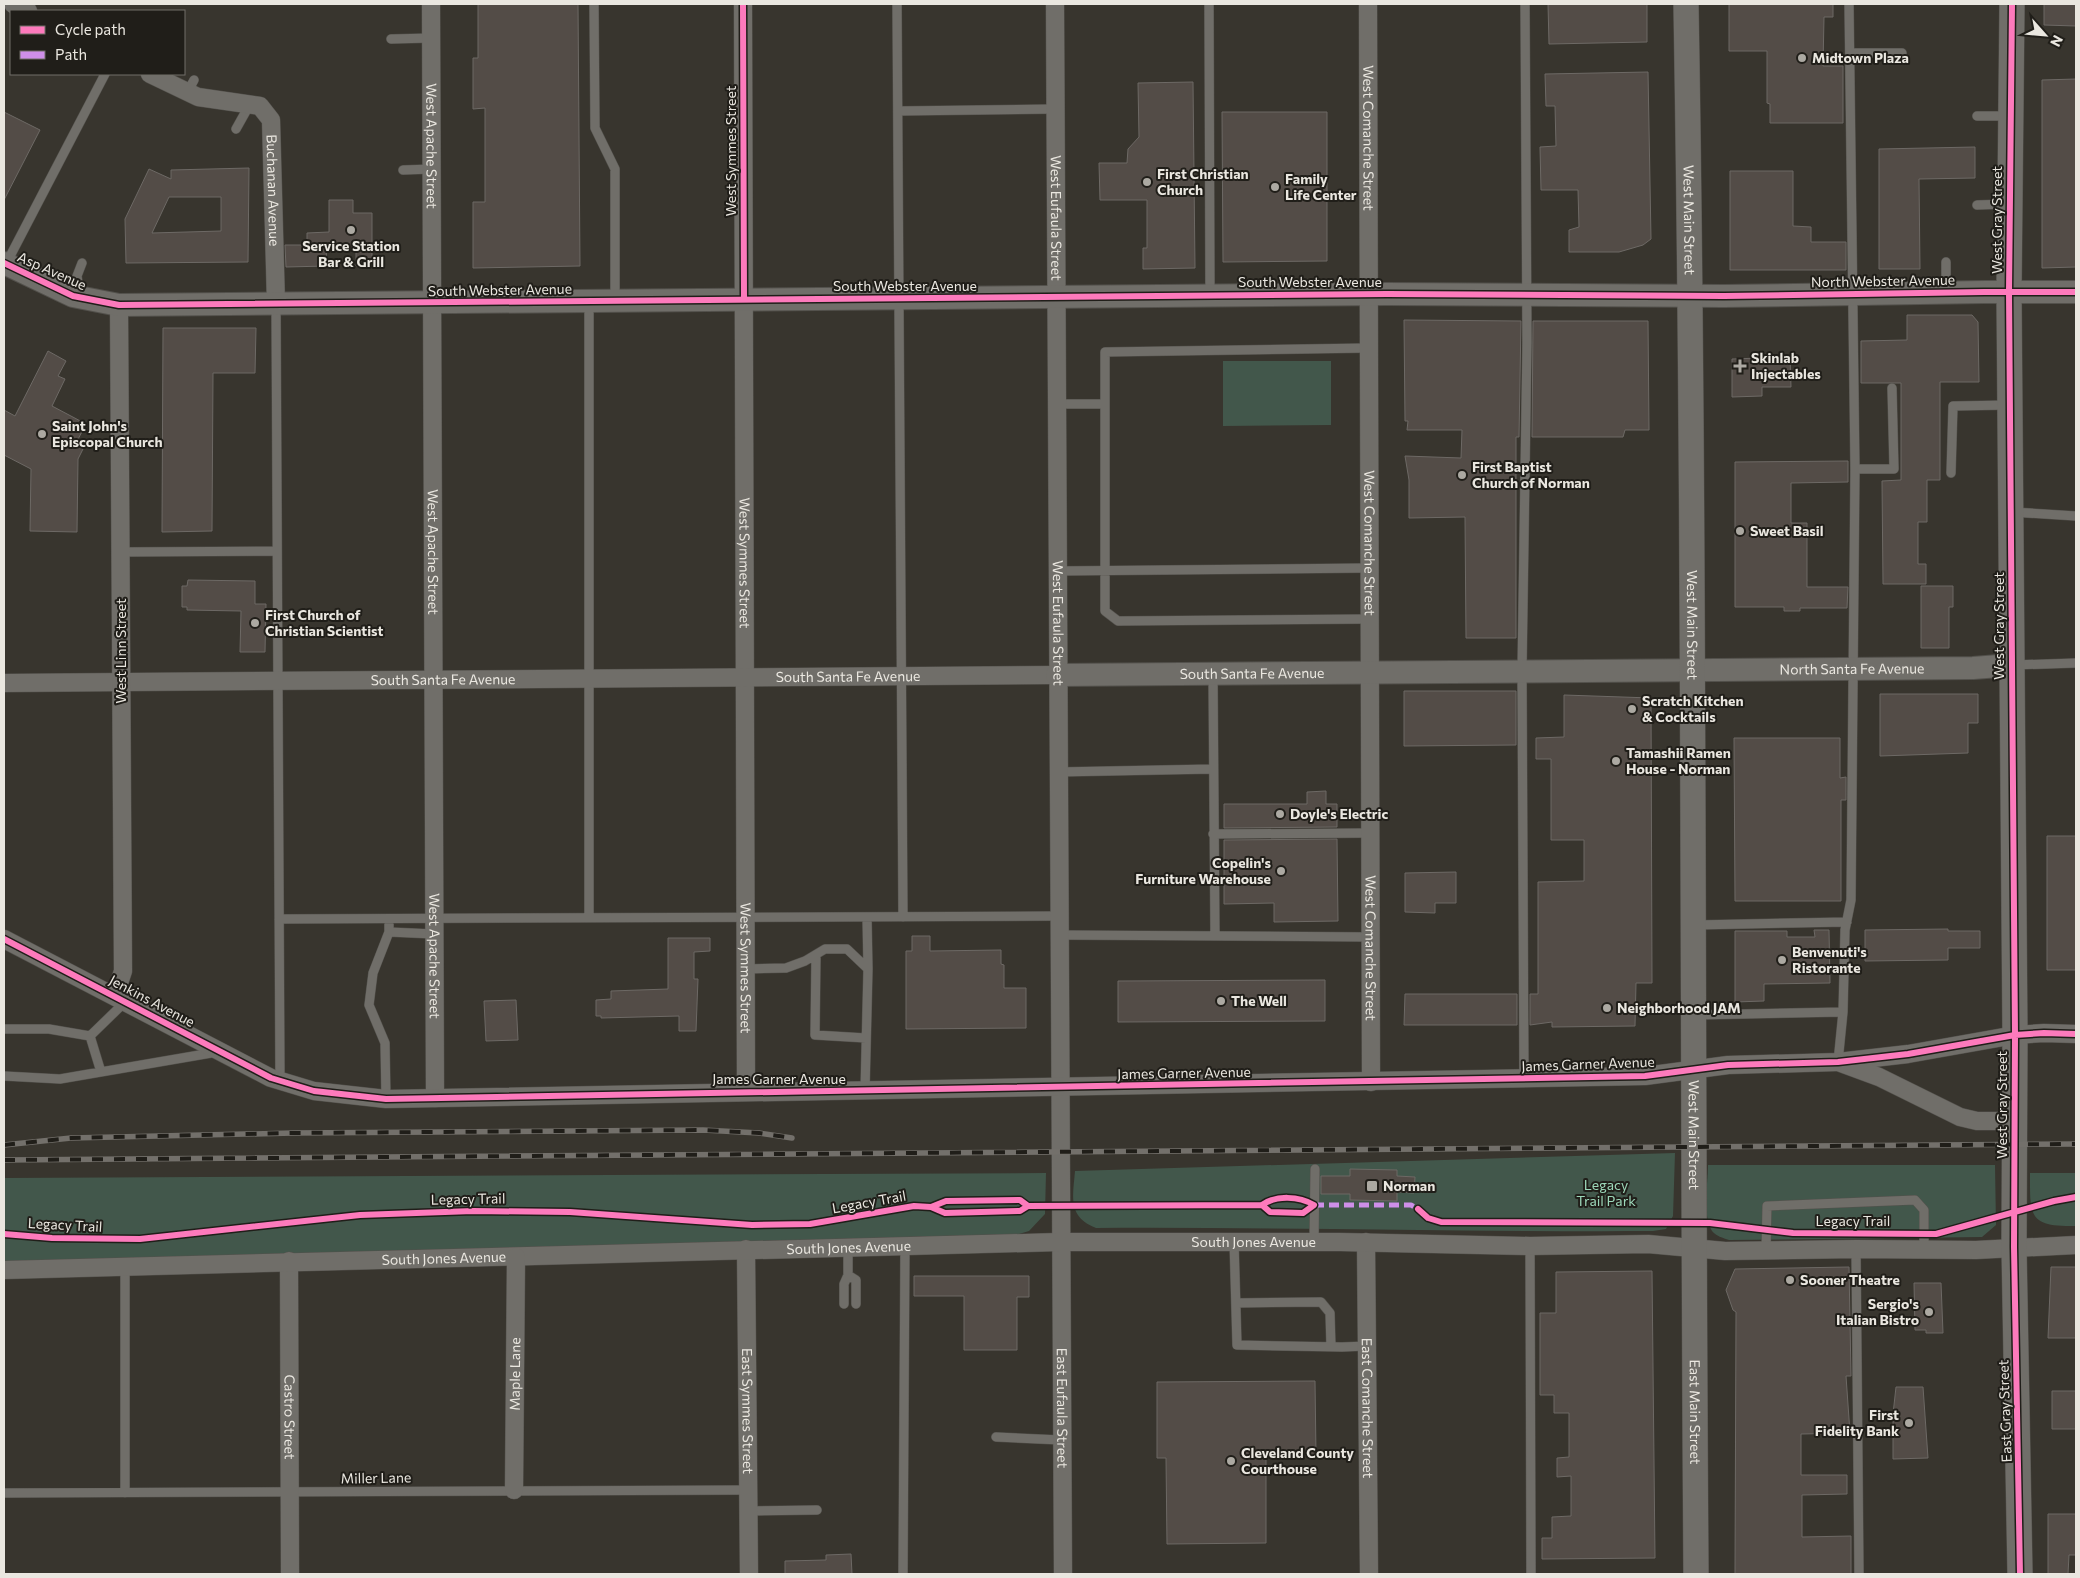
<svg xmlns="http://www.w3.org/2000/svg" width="2080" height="1578" font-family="Commissioner,sans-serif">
<rect width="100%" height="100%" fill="#38352e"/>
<path fill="#42574b" d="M1223,361H1331V425L1223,426Z
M1675,1153L1673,1216L1666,1229L1653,1231C1467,1232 1282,1227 1096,1228C1067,1217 1073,1196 1075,1171Z
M1708,1165H1995L1996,1225L1982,1237L1729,1240C1723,1238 1716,1236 1712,1231C1702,1215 1708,1183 1708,1165Z
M1046,1173L1045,1214L1029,1231L1019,1234L4,1262V1178Z
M2030,1173H2076V1226C2028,1227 2030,1216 2030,1173Z"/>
<path fill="#534c47" stroke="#6d6965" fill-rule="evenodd" d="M478,4H578L580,266L473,268V202H485V108L473,109V58H478Z
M1548,4H1647V42L1549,44Z
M1729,4H1833V17H1824L1823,66H1843V123H1770V104L1767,103V51H1729Z
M2044,4H2076V26L2044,25Z
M1648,72L1651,239L1643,245L1619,252H1569V230L1579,227L1578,190H1541L1540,147L1556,146L1555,106H1546L1545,74Z
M2076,79V267L2042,268V80Z
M1193,82L1195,268L1143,269V248H1147V200H1100L1099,163H1127L1128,149L1139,137L1138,83Z
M4,112L40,130L4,200Z
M1222,112H1327V261L1223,262Z
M1975,147V178L1919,179L1920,269H1879V149Z
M249,168L248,262L126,263L125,219L149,169L171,179V170ZM169,197H221V231L152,233Z
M1730,171H1793V226L1811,227V242H1846V270H1730Z
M329,200H353V213H372V266H356V248H326L327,266L286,267L285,245H307V233L329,232Z
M1907,315H1972L1978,322L1979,382H1940V480H1927V522H1918V564H1926V584H1883L1882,481L1901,480V383H1861V341L1907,340Z
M1404,320L1521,321L1519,437H1516V638H1466L1465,517L1409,518V480L1405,456L1461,458L1462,430H1407L1408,421H1405Z
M1533,321H1648L1649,430H1625L1623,437H1532Z
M163,328H256L255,373H213L212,531L162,532Z
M48,351L66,361L58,376L65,379L52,406L86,424L75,445L83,449L78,459L77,532L30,531L31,469L4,455V410L15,416Z
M1790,357L1791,387H1762V396L1732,397V359Z
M1848,461V482L1791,483V523H1807V587H1848L1847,608H1800V611H1784V607H1735V462Z
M188,580L255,581V604H266L265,652H240L241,611L187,610V607H182V586H187Z
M1921,586H1953V607H1949V648H1921Z
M1404,691H1516V745L1404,746Z
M1880,694H1978V723H1968V753L1880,756Z
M1564,695L1651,698L1652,983H1636L1635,1026L1552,1027V1022L1530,1025V994H1538V882L1584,881V840H1551V759H1536V738L1564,737Z
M1734,738H1840V778L1846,777V800H1841V901H1735Z
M1326,791V804H1337V827L1224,828V804H1307V792Z
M2047,836H2076V970H2047Z
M1337,839L1338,921L1274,922V903L1224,904V840Z
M1456,872V903H1435V913L1405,912V873Z
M1948,929V931H1980V948H1948V960L1865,961V930Z
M1814,930H1829L1830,983L1764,984V1001L1735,1002V931H1787V937H1815Z
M912,936H930V951L1001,950V964L1004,965V988H1026V1028L906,1029V951H912Z
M668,938H710V951L694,952V979H698L696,1031H679V1016L601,1018V1016H596V1000L611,999V991L668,989Z
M1325,980V1021L1118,1022V981Z
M1405,994H1517V1025H1404Z
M516,1000L518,1040L486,1041L484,1001Z
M1350,1169L1397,1170V1176L1415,1177L1414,1193L1397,1192V1201L1350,1200V1194H1321V1176H1350Z
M1849,1267L1851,1376H1846L1850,1433L1801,1434V1475H1847V1494L1802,1495V1537L1851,1536V1574H1735L1736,1312L1733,1310L1726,1290L1735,1269Z
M2051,1267H2076V1338H2048Z
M1652,1271L1655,1558L1542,1559V1538H1552V1517L1571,1516V1476L1557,1477V1458L1569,1457V1413H1554V1395H1540V1313H1556V1272Z
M914,1276H1029V1297H1017V1350H964V1296H914Z
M1914,1283H1941L1943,1333H1926V1330H1915Z
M1315,1381L1316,1455L1266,1456V1543L1167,1544L1166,1458H1157V1382Z
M1896,1387H1923L1928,1458L1893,1459V1414Z
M2052,1391H2076V1429H2052Z
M2048,1514H2076V1555H2069L2068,1574H2048Z
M851,1554L852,1574H785V1561L826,1560V1555Z"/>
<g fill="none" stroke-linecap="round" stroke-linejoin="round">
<defs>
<path id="service" d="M594,4L595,128L615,169V300
M897,4L903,917
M1209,4L1210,296
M391,39L431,38
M1850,53H1902
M187,93L194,80
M898,111L1055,109
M1977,116H2010
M236,129L250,104
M403,170L432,169
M1977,205L2007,204
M6,264L105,74
M1946,291V262
M80,296L77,276L82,263
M276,304L280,1081
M1368,348L1105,352V611L1118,621L1369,619
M1056,404H1104
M1855,469H1894L1892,388
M1951,473L1953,406L2009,405
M2012,512L2076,516
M121,552L277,551
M1057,571L1368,568
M2013,665L2076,663
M1213,674L1215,936
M1057,772L1213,769
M1213,834L1370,833
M867,917L868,969
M589,918V301
M279,919L1058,916
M1695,925L1847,922
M389,932L434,934
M1058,935L1371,937
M816,955L815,1035L866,1038
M746,969L786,968L805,961L825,949H847L868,969L865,1091
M1695,1015L1843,1012
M4,1029H49L90,1036L126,1001
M90,1036L101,1072
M1838,1062L1843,1012L1845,930L1851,900L1855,469L1849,4
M4,1076L60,1079L217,1052
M1524,1078L1522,671L1527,342L1525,4
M386,1099L385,1043L369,1005L373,973L389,932V919
M1234,1241L1237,1345L1342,1347L1367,1346
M1314,1242L1315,1169
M1530,1246L1531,1574
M1856,1249L1859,1574
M1766,1250L1767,1206L1915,1200L1924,1210V1250
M848,1275L856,1280V1304
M1236,1303L1321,1302L1330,1313L1331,1347
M844,1304V1284L848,1275V1246
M996,1437L1061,1440
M4,1493L748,1490
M125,1493V1267
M749,1511L817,1510
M903,1574L905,1245"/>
<g id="minor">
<path d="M13,4L28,11"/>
<path id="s1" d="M431,4L435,1098"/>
<path id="s2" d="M743,4L746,1091"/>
<path id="s3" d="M1055,4L1063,1574"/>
<path id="s4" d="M1368,4L1371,1082"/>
<path id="s5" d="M150,74L198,97L260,106L271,120L276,304"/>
<path id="s6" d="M4,683L1057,675"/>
<path d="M4,939L271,1078L314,1091L386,1099L1645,1076L1728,1065L1838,1062L1908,1054L2015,1035L2044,1033L2076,1034"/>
<path d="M115,995L123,971L119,305"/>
<path d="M1841,1063L1879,1077L1960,1117L1977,1121H2014"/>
<path id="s7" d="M1366,1242L1369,1574"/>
<path id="s8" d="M746,1249L749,1574"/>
<path id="s9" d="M289,1261L290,1574"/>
<path id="s10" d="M4,1270L1059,1242H1340L1530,1246L1648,1244L1725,1251L1856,1249L1976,1250L2076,1245"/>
<path id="s11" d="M514,1490L516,1257"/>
</g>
<g id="tertiary">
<path d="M4,263L73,296L119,305L1387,294L1724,296L1984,292H2076"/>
<path id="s12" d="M1057,675L1973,668L2012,665"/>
</g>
<g id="secondary">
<path id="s13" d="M1686,4C1695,527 1692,1051 1696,1574"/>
<path d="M2012,4L2009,292L2015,1035L2014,1247L2020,1574"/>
</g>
</defs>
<use href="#service" stroke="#53514c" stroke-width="10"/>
<use href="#minor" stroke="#53514c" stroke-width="19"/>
<use href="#tertiary" stroke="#53514c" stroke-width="24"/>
<use href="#secondary" stroke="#53514c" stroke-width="26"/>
<use href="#service" stroke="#706e69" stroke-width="9"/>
<use href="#minor" stroke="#706e69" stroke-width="18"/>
<use href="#tertiary" stroke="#706e69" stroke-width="22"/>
<use href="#secondary" stroke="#706e69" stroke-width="25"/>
<defs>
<path id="rail" d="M4,1145L71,1138L293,1133L703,1130L759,1133L792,1138
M4,1160L2076,1144"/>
</defs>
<use href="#rail" stroke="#73706b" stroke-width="5.5"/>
<use href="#rail" stroke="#201e19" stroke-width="4" stroke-dasharray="11" stroke-linecap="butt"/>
<path stroke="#ce8fe9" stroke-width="5" stroke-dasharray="10 5" stroke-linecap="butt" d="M1314,1205H1411L1418,1209"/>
<defs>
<path id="cycleway" d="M743,4L744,299
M2012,4L2009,292L2015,1035L2014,1247L2020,1574
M4,263L73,296L119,305L1387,294L1724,296L1984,292H2076
M4,939L271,1078L314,1091L386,1099L1645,1076L1728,1065L1838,1062L1908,1054L2015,1035L2044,1033L2076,1034
M931,1207L946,1201L1020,1200L1028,1206L1262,1205C1276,1195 1299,1196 1314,1205L1303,1213L1270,1212L1262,1205
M1418,1209L1428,1218L1441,1222L1710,1223L1793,1233L1936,1234L2054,1201L2076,1197
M4,1234L52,1238L140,1239L360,1215L473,1211L570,1212L752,1225L810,1224L914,1206L931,1207L945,1213L1020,1211L1028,1206"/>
</defs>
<use href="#cycleway" stroke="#201e19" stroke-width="9"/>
<use href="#cycleway" stroke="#fd7abc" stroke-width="6"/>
</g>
<g fill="#aca9a2" stroke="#201e19" stroke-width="2">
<circle cx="1802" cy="58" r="5"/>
<circle cx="1147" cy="182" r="5"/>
<circle cx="1275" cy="187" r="5"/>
<circle cx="351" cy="230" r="5"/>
<path d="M1737.5 358.5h5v5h5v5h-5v5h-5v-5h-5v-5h5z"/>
<circle cx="42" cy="434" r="5"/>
<circle cx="1462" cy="475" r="5"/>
<circle cx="1740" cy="531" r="5"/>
<circle cx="255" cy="623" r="5"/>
<circle cx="1632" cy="709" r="5"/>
<circle cx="1616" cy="761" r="5"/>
<circle cx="1280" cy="814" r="5"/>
<circle cx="1281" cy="871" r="5"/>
<circle cx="1782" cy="960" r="5"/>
<circle cx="1221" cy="1001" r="5"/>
<circle cx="1607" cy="1008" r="5"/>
<rect x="1366" y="1180" width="12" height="12" rx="2.5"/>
<circle cx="1790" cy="1280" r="5"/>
<circle cx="1929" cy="1312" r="5"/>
<circle cx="1909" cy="1423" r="5"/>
<circle cx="1231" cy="1461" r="5"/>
</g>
<g text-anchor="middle" stroke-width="4" stroke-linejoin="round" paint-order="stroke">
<g font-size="14" font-weight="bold" fill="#eae7e0" stroke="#201e19" text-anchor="start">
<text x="1812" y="63">Midtown Plaza</text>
<text x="1157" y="179">First Christian<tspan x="1157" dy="16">Church</tspan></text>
<text x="1285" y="184">Family<tspan x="1285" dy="16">Life Center</tspan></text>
<text x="351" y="251" text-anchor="middle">Service Station<tspan x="351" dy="16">Bar &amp; Grill</tspan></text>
<text x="1751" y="363">Skinlab<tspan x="1751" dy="16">Injectables</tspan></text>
<text x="52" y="431">Saint John's<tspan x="52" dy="16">Episcopal Church</tspan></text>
<text x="1472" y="472">First Baptist<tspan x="1472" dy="16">Church of Norman</tspan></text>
<text x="1750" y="536">Sweet Basil</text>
<text x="265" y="620">First Church of<tspan x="265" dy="16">Christian Scientist</tspan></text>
<text x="1642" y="706">Scratch Kitchen<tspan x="1642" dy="16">&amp; Cocktails</tspan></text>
<text x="1626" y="758">Tamashii Ramen<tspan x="1626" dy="16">House - Norman</tspan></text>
<text x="1290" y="819">Doyle's Electric</text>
<text x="1271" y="868" text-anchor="end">Copelin's<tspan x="1271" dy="16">Furniture Warehouse</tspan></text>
<text x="1792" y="957">Benvenuti's<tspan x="1792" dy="16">Ristorante</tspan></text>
<text x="1231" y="1006">The Well</text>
<text x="1617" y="1013">Neighborhood JAM</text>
<text x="1383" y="1191">Norman</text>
<text x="1800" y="1285">Sooner Theatre</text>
<text x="1919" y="1309" text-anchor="end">Sergio's<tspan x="1919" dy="16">Italian Bistro</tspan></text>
<text x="1899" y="1420" text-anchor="end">First<tspan x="1899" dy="16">Fidelity Bank</tspan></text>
<text x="1241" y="1458">Cleveland County<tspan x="1241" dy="16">Courthouse</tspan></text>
</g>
<g font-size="14" fill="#eae7e0" stroke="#201e19">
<text dy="5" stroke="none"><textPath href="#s4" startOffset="134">West Comanche Street</textPath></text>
<text dy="5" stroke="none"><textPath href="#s1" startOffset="142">West Apache Street</textPath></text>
<text transform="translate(731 151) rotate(-90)" y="5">West Symmes Street</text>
<text dy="5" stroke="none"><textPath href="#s5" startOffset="204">Buchanan Avenue</textPath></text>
<text dy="5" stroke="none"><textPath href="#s3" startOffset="214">West Eufaula Street</textPath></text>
<text transform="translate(1997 220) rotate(-90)" y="5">West Gray Street</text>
<text dy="5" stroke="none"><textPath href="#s13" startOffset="216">West Main Street</textPath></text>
<text transform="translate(52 271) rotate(24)" y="5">Asp Avenue</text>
<text transform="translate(1883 281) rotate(-1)" y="5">North Webster Avenue</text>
<text x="1310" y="287">South Webster Avenue</text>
<text x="905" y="291">South Webster Avenue</text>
<text transform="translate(500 290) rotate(-1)" y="5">South Webster Avenue</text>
<text dy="5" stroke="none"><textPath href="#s4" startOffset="539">West Comanche Street</textPath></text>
<text dy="5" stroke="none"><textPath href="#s1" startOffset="548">West Apache Street</textPath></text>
<text dy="5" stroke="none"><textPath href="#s2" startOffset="559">West Symmes Street</textPath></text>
<text dy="5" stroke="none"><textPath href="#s3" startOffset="619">West Eufaula Street</textPath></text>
<text dy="5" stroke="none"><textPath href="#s13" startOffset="621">West Main Street</textPath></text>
<text transform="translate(1999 626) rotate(-90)" y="5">West Gray Street</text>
<text transform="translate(121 651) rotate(-90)" y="5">West Linn Street</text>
<text dy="5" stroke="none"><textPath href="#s12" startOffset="795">North Santa Fe Avenue</textPath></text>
<text dy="5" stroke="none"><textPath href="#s12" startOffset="195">South Santa Fe Avenue</textPath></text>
<text dy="5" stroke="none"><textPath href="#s6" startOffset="844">South Santa Fe Avenue</textPath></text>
<text dy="5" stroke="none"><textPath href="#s6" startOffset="439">South Santa Fe Avenue</textPath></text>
<text dy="5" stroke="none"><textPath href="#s4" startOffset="944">West Comanche Street</textPath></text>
<text dy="5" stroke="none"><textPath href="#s1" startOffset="952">West Apache Street</textPath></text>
<text dy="5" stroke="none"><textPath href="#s2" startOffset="964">West Symmes Street</textPath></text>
<text transform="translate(152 1001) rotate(28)" y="5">Jenkins Avenue</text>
<text transform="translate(1588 1064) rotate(-2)" y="5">James Garner Avenue</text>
<text transform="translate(1184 1073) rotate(-1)" y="5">James Garner Avenue</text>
<text x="779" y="1084">James Garner Avenue</text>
<text transform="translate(2002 1105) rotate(-90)" y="5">West Gray Street</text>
<text dy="5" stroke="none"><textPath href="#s13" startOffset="1131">West Main Street</textPath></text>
<text transform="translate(468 1199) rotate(-1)" y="5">Legacy Trail</text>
<text transform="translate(869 1202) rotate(-10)" y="5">Legacy Trail</text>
<text x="1853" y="1226">Legacy Trail</text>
<text transform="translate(65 1225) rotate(3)" y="5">Legacy Trail</text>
<text dy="5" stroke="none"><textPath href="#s10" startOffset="1250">South Jones Avenue</textPath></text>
<text dy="5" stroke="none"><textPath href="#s10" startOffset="845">South Jones Avenue</textPath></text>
<text dy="5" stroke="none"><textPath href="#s10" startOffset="440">South Jones Avenue</textPath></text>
<text dy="5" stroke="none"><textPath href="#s11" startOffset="116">Maple Lane</textPath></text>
<text dy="5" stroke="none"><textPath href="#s3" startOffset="1404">East Eufaula Street</textPath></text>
<text dy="5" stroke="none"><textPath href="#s7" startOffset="166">East Comanche Street</textPath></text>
<text dy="5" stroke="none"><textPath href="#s13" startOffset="1408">East Main Street</textPath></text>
<text transform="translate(2005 1411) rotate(-92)" y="5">East Gray Street</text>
<text dy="5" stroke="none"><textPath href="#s8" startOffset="162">East Symmes Street</textPath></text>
<text dy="5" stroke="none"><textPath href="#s9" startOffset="156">Castro Street</textPath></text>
<text transform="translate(376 1478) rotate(-1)" y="5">Miller Lane</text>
</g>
<g font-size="14" fill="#9cd7b9" stroke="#201e19">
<text x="1606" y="1190">Legacy<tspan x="1606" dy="16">Trail Park</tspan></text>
</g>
</g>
<rect width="2080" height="1578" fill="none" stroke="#eae7e0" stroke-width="10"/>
<rect x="10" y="10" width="175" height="65" fill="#201e19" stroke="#716e69"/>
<rect x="20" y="26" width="25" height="8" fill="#fd7abc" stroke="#716e69"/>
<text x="55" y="35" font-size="15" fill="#eae7e0">Cycle path</text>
<rect x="20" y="51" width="25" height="8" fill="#ce8fe9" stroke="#716e69"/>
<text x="55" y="60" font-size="15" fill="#eae7e0">Path</text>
<g transform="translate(2045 35) rotate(117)" stroke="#201e19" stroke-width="4" paint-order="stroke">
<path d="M0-4L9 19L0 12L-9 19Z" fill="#eae7e0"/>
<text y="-8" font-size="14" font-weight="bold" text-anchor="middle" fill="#eae7e0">N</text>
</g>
</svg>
